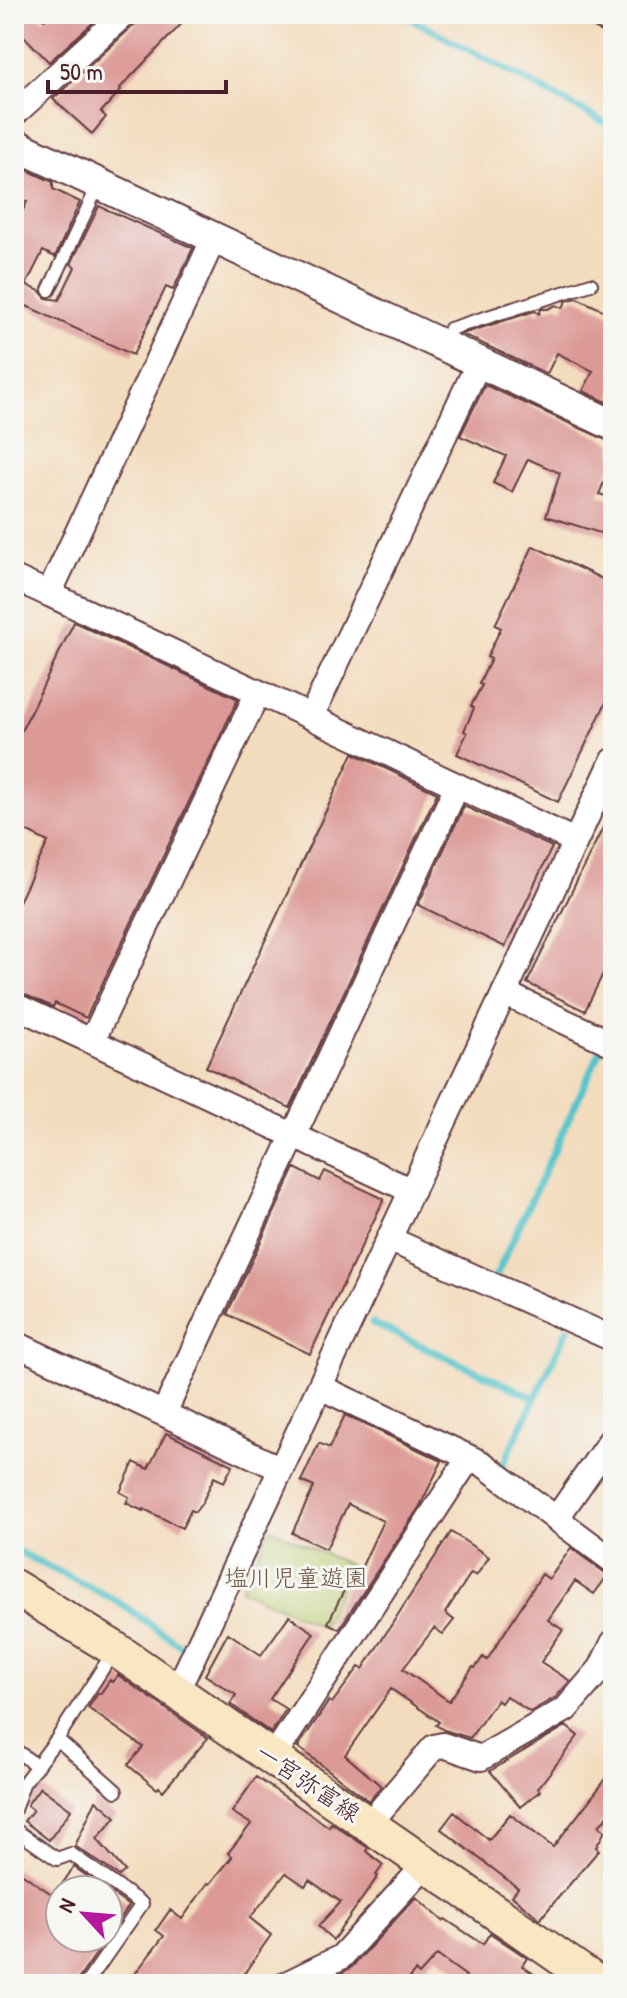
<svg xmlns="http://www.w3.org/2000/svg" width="627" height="1998" font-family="'Patrick Hand','Klee One',sans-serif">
<rect width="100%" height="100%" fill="#f6f6f2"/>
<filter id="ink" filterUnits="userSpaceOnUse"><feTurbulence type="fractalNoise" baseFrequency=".0125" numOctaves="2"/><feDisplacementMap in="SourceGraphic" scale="16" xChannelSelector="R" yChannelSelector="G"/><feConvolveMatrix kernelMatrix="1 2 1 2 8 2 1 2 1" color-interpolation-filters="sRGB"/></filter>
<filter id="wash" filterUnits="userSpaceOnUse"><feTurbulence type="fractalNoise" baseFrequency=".006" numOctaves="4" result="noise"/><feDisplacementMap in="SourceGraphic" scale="32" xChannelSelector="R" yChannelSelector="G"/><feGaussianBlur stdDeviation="1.8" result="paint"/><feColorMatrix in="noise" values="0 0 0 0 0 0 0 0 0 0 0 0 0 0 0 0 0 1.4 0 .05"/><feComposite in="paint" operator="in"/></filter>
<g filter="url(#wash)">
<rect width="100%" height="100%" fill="#f3dcbd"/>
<path fill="#bacc6f" stroke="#82764d" stroke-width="2" d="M270,1528L351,1566L322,1627L241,1589Z"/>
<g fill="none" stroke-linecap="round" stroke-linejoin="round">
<path stroke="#55c3c9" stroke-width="7" d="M402,14L613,127
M495,1278L601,1049
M372,1323L535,1398
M502,1467L568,1329
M14,1553L15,1550L115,1600L180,1645"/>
</g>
<g id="blocks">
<path fill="#dc9a96" d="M14,14H37L44,20L50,14H90L96,20L49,62L14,26Z
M142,14H191L119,89L121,90L101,112L106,117L92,134L53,99L134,25Z
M568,14H613V38Z
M14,164L53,182V189L80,202L55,257L43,251L26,285L40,291L46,298L59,300L75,267L71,264L99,206L193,248L173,290L166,287L133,355L18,302L14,310V228L27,202L14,196Z
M577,298L613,315V405L583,391L593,371L557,353L547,374L462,334L535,311L539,314L541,309H548L556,305L563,308L566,301Z
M485,385L613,443V461L599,494L613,498V537L546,516L560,473L528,459L512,492L493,483L506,456L460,436Z
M533,546L613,584V688L558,802L457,754L467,733L464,731L474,708L471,706L482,685L479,684L491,659L487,657L501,628L495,625Z
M74,622L238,699L86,1018L55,1003L53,1007L14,990V912L48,842L14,825V746Z
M353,753L437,793L290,1108L206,1067Z
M464,806L552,847L505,947L418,905Z
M613,807V953L585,1011L527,983Z
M295,1168L320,1181L325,1171L384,1199L310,1354L227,1314Z
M345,1415L442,1461L420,1506L339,1629L328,1623L351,1576L356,1579L383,1521L348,1504L326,1549L292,1533L314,1487L301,1481L319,1443L329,1448Z
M166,1433L233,1465L224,1482L214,1477L202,1503L195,1512L191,1510L182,1528L144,1509L143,1511L126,1503L129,1497L120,1492L134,1462L148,1469Z
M451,1532L489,1557L476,1576L471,1573L445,1613L454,1620L443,1634L434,1628L403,1669L449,1701L473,1667L475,1668L483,1657L487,1660L542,1574L549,1579L571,1548L608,1575L594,1594L575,1581L548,1620L563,1630L541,1662L570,1681L556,1697L530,1712L506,1696L501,1703L497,1700L470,1738L444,1730L436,1725L439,1722L391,1689L345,1755L381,1786L369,1801L298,1747L329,1701L332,1703L359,1667L363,1669Z
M289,1616L314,1633L270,1699L286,1709L271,1733L230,1704L236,1695L205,1675L228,1633L261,1655Z
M118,1675L208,1738L163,1791L159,1787L157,1789L128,1765L143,1747L88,1708L98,1693L100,1694L110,1680L112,1682Z
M566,1726L578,1736L538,1788L540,1791L520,1807L490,1771Z
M613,1770V1810L599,1826L605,1831L596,1847L599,1850L540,1919L512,1896L518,1888L441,1829L454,1812L489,1840L510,1814L553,1847Z
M256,1777L329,1827L331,1823L368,1848L366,1851L383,1865L376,1875L378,1876L333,1940L318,1926L341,1902L309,1880L305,1886L286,1873L250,1918L271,1935L237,1984H204L194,1977L189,1984H127L164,1936L156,1930L170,1910L182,1919L208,1883L210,1884L232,1857L228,1853L251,1824L232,1812Z
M40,1787L71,1810L49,1840L24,1821L33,1810L27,1805Z
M96,1800L116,1817L97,1839L125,1871L119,1876L75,1846Z
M74,1867L104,1888L58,1890Z
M14,1868L60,1900V1938H107L75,1984H22L14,1978Z
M108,1891L129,1906L108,1937Z
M416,1897L443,1921L445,1919L483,1944L490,1933L527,1958L522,1966L549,1984H460L466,1976L437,1955L419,1975L415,1971L404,1984H350L340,1974L352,1967Z"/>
</g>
</g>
<g filter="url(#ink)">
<use href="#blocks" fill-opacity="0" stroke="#633b41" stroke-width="2"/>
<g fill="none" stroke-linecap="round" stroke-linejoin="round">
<defs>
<path id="service" d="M49,290L99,184
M443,344L450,329L591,284
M57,1739L116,1791
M14,1749L37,1766
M14,1810L23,1784L57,1739L114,1651
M14,1829L57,1859L71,1854L142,1904L86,1984"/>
<path id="minor" d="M14,114L124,14
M14,578L49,594L214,238
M49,594L575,841
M311,717L479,362
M504,993L613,1044
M14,1005L412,1191
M92,1041L258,692
M389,1239L613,1339
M14,1343L281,1469
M320,1387L483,1464L613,1561
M164,1413L457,786
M556,1519L613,1437
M177,1691L613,761
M272,1759L469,1458
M368,1825L434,1747L443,1745L481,1758L566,1709L601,1668L613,1643
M286,1984L341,1957L426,1864"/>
<path id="tertiary" d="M14,144L613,425"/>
<path id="secondary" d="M14,1587L115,1649L599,1984"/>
</defs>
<use href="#service" stroke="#633b41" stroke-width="16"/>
<use href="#minor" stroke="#633b41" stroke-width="28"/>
<use href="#tertiary" stroke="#633b41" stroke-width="34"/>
<use href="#secondary" stroke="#633b41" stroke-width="38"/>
<use href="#service" stroke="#fff" stroke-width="12"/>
<use href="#minor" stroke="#fff" stroke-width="24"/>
<use href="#tertiary" stroke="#fff" stroke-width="30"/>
<use href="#secondary" stroke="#f9e7c3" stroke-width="34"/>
</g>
</g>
<g text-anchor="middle" stroke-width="6" stroke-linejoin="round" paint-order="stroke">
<g font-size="24" fill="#6c533f" stroke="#f6f6f2">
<text x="296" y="1586">塩川児童遊園</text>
</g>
<g font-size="24" fill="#4a1f2b" stroke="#f6f6f2">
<text transform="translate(308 1783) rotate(34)" y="8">一宮弥富線</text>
</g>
</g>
<rect width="627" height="1998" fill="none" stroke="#f6f6f2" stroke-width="48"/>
<g transform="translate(84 1914) rotate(296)"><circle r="38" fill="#f6f6f2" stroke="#b1a0a2" stroke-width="2"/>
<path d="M0-6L14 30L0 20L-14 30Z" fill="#b5179e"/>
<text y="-12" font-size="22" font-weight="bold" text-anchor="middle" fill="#4a1f2b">N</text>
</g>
<path d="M48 80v12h178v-12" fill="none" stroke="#4a1f2b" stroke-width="4"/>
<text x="60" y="80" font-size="24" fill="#4a1f2b" stroke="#f6f6f2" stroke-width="6" paint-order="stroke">50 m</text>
</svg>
